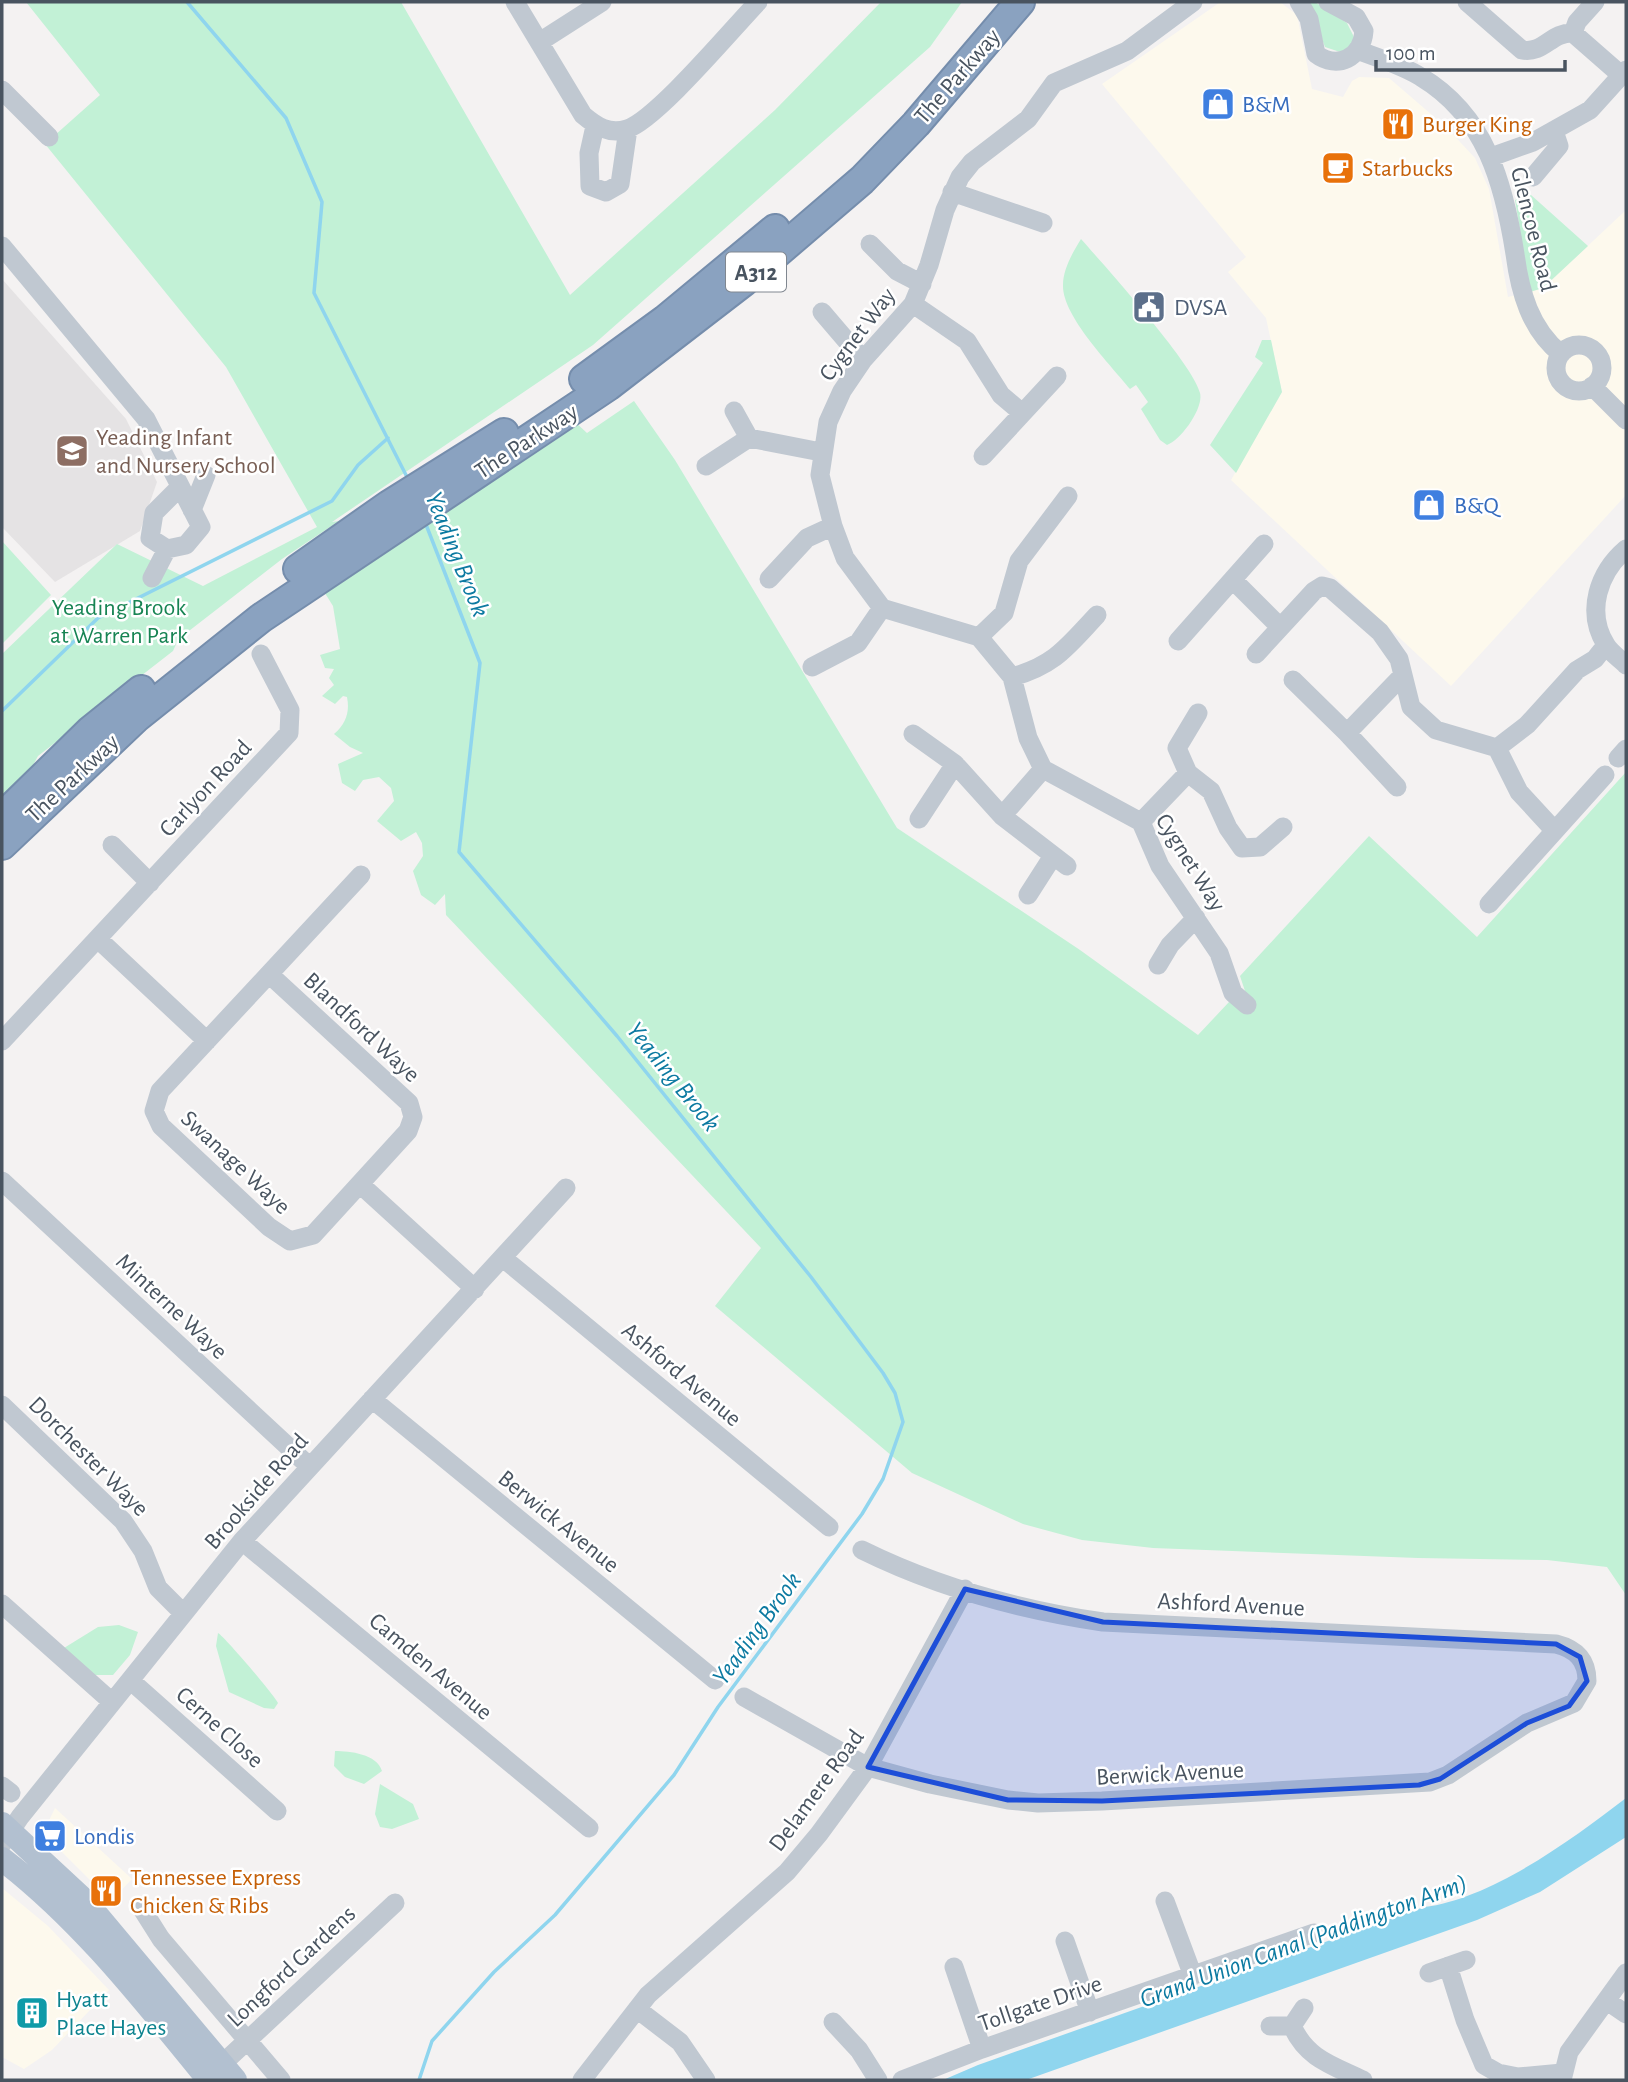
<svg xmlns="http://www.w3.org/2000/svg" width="1628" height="2082" font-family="'Alegreya Sans',sans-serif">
<rect width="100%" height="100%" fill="#f4f2f2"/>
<path fill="#fdf9ed" d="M1280,2L1297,15L1312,89L1343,97L1352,81L1359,77L1389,78L1446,127L1475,158L1489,189L1508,297L1543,288L1626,210V495L1451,686L1231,480L1282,392L1266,318L1228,272L1246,257L1102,84L1219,3Z
M55,1808L132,1879L111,1901L43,1833Z
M2,1888L48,1926L109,1990L52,2050L24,2069L2,2057Z"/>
<path fill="#e5e3e4" d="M2,279L126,419L157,482L140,531L55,582L2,527Z"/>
<path fill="#c2f1d6" d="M26,2H401L570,295L775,110L881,2H962L930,47L593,345L332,522L339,521L282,559L185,634L182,631L173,651L38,756L23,784L2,799V654L117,544L203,586L317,527L226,367L45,144L100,95Z
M1308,2H1315L1347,23L1355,39L1343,53L1325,47Z
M1531,195L1588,246L1543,288L1530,292L1515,200Z
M1081,239C1104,265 1194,365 1200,393C1204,408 1181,440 1167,445L1160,440L1141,409L1148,402L1136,385L1130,389C1111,365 1062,316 1063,285C1063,269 1073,252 1081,239Z
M1262,340H1271L1282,392L1236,473L1210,445L1263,363L1255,357Z
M634,401L675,460L897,828L1080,950L1198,1035L1229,1002L1246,994L1240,976L1369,836L1477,937L1626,772V1595L1607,1567L1547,1560L1418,1558L1153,1548L1082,1540L1023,1524L912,1473L715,1306L761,1248L446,915L445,894L435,905L421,895L413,871L423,856L422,843L416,832L401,841L377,821L394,801L391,788L379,777L363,780L355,791L342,783L338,764L363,753L350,747L334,734C346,724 350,712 347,697L343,696L335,704L322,696L334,685L329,678L334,669L325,668L320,655L340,649L333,606L318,582L573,420L587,433Z
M2,541L51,595L2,644Z
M119,1625L138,1632L130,1655L113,1675H92L64,1648L98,1627Z
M218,1633C223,1635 277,1698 278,1703L274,1709L264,1708L229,1692L216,1646Z
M335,1751C350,1751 377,1754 382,1771L364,1784L345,1777L334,1766Z
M380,1784L413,1804L419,1819L392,1829L380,1827L375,1814Z"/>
<path fill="#8fd5ee" d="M1626,1798V1837L1540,1892L1477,1920L1026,2080H943L978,2065L1424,1907C1491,1899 1573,1839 1626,1798Z"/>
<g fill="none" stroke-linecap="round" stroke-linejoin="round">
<path stroke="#8fd5ee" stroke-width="3.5" d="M187,2L286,118L322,202L314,293L408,479
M2,711L98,618L332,501L358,465L388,438
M419,2080L432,2041L494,1972L555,1915L674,1775L718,1707L862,1514L883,1479L903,1422L895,1393L883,1373L811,1277L617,1036L459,852L480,663L425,522"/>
<defs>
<path id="highway" d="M584,379L665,320L775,229
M298,569L389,505L504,433
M2,817L90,731L141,690
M2,845L137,717L261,618L608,386L743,282L862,180L916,124L1020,2"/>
</defs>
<use href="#highway" stroke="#758dac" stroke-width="32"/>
<path stroke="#c0c8d1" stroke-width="19" d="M515,2L583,115C596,126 609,135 627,129C657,119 732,29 758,2
M1193,2L1127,51L1054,83L1028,119L972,162L960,177L945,210L929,265L913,304L863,360L842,391L828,422L820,475L833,526L845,558L882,608L979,637L1012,677L1028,738L1043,769L1141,822L1160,866L1219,953L1233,993L1247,1005
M1299,2L1309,19L1316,54C1337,70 1362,58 1364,31L1356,17L1328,2
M1467,2L1522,50C1544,54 1551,32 1573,33L1621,75
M1573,33L1577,22L1595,2
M541,41L602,2
M1357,50C1378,58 1402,65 1421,77C1486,116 1504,184 1515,254C1520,292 1530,329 1561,354
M2,90L49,137
M595,126L589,153L590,186L606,192L620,184L628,129
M1491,157L1533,142L1590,110L1626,70
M1533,177L1559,146L1554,131
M952,192L1043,223
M870,244L897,271L922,284
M2,246L146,419L201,527L186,545L167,549L150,538L154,513L179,488
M913,304L967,341L1001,395L1021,412
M822,312L863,360
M1556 368a23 23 0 1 1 46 0a23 23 0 1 1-46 0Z
M1592,386L1626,420
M734,411L749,438L821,452
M983,456L1057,376
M706,466L749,438
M192,510L206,475
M1626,549C1599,572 1585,611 1606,645C1610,652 1620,659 1626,665
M152,578L167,549
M769,579L807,538L833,526
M1233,580L1280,627
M979,637L1004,613L1019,561L1068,496
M1178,641L1264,544
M1256,654L1314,591L1322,586L1330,588L1380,632L1399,659L1411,707L1436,730L1497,748L1527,725L1577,670L1595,659L1606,645
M812,667L858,643L882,608
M1012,677C1055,665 1067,647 1097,615
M1293,680L1347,733L1402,676
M1198,713L1177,748L1188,773L1211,791L1228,828L1242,848L1260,847L1283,827
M1347,733L1397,787
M913,734L955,764L1002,816L1067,866
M1497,748L1519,792L1554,830
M1618,758L1626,749
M1002,816L1043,769
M919,819L955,764
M1141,822L1188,773
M112,845L150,883
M1028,895L1053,856
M1489,904L1605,775
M98,939L207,1041
M1158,965L1170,945L1196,918
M269,974L409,1103L413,1117L408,1131L313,1235L290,1241L269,1227L161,1126L154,1111L160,1091Z
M269,974L361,875
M2,1041L289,733L290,710L261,654
M2,1181L309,1466
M361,1185L475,1289
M503,1258L829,1527
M372,1399L715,1680
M2,1405L123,1521L143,1551L158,1588L183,1613
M242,1541L589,1828
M2,1604L112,1702
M130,1680L277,1811
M744,1697L868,1767L930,1784L1008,1800L1038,1803L1102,1801L1430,1782L1448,1775L1527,1723L1574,1703L1587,1681C1587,1660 1576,1649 1556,1644L1103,1622C1021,1610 937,1587 862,1550
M2,1786L11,1793
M2,1844L20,1817L242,1541L566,1188
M1165,1901L1193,1976
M142,1909L161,1939L281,2080
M1065,1941L1090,2012
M1448,1966L1465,2020L1484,2065L1498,2073L1518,2077L1562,2073
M954,1967L982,2049
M1429,1973L1466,1960
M1607,2001L1626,2014
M1304,2008L1292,2026C1307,2059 1332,2065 1363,2080
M637,2009L680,2042L706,2080
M833,2022L859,2050L878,2080
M1270,2026H1292
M221,2065L395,1903
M582,2080L648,1995L787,1872L819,1834L868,1767L965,1589
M902,2080L982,2049L1314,1933
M1562,2080L1569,2052L1626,1973"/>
<path stroke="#b2c0d0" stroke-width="24" d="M2,1824L85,1901L235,2080
M2,1859C83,1921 145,2002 209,2080"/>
<use href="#highway" stroke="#8aa2c0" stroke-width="28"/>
</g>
<path fill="#1d4ed8" fill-opacity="0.2" stroke="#1d4ed8" stroke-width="5" stroke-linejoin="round" d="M965,1589L1103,1622L1556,1644L1580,1657L1587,1681L1569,1706L1527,1723L1440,1779L1419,1785L1102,1801L1008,1800L868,1767Z"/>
<defs>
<symbol id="shop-square" viewBox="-11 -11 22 22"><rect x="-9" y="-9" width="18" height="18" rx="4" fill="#3f7fe0" stroke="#fff"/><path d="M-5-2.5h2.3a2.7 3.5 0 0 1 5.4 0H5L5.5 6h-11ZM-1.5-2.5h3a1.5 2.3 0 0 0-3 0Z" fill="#fff"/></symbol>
<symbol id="restaurant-square" viewBox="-11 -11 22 22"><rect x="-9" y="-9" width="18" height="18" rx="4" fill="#e8710a" stroke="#fff"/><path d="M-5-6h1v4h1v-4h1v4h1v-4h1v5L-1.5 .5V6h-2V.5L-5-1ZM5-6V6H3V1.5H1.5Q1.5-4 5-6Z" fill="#fff"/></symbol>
<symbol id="cafe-square" viewBox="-11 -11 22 22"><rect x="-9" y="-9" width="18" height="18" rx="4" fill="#e8710a" stroke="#fff"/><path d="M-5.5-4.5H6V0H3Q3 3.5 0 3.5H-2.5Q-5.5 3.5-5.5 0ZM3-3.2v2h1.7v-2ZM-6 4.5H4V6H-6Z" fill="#fff"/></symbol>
<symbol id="civic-square" viewBox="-11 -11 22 22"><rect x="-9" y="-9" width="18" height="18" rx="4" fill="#5c6f8a" stroke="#fff"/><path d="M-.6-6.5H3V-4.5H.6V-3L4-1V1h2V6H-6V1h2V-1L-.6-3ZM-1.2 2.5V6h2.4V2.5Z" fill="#fff"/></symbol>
<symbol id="school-square" viewBox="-11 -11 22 22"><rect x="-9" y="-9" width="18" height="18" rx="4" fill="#8d6e63" stroke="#fff"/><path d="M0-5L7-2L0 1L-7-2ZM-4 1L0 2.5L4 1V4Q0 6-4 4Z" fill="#fff"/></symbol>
<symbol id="supermarket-square" viewBox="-11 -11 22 22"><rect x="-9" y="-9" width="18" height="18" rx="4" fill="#3f7fe0" stroke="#fff"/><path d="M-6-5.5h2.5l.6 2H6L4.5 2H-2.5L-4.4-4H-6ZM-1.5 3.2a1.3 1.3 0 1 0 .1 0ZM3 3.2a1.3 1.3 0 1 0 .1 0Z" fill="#fff"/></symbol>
<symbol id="building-square" viewBox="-11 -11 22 22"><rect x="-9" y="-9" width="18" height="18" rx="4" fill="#0f9aa8" stroke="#fff"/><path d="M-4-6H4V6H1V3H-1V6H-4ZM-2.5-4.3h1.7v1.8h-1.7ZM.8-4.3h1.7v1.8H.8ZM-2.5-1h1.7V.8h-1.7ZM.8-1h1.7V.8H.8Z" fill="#fff"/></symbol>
</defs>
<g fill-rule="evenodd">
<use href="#shop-square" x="1199" y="85" width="38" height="38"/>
<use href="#restaurant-square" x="1379" y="105" width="38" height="38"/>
<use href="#cafe-square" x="1319" y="149" width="38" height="38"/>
<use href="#civic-square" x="1130" y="288" width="38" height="38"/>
<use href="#school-square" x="53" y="432" width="38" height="38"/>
<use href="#shop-square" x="1410" y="486" width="38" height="38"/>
<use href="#supermarket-square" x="31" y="1817" width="38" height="38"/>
<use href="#restaurant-square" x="87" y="1872" width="38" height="38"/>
<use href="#building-square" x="13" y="1994" width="38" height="38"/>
</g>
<g text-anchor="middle" stroke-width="5" stroke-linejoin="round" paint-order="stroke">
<rect fill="#fff" stroke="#808790" stroke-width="2" x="726" y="252.5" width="60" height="39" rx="5"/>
<g font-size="23" font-weight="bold" fill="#495460">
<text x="756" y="280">A312</text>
</g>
<g font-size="24" fill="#495460" stroke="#fff">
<text transform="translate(957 76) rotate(-49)" y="8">The Parkway</text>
<text transform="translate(1534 229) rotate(76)" y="8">Glencoe Road</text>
<text transform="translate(857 334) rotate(-53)" y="8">Cygnet Way</text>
<text transform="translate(526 441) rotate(-33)" y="8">The Parkway</text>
<text transform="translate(72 778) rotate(-43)" y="8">The Parkway</text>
<text transform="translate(205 788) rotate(-47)" y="8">Carlyon Road</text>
<text transform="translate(1191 862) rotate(58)" y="8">Cygnet Way</text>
<text transform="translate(362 1027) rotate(43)" y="8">Blandford Waye</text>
<text transform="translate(236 1162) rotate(43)" y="8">Swanage Waye</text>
<text transform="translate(172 1306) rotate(43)" y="8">Minterne Waye</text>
<text transform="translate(682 1374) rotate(40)" y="8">Ashford Avenue</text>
<text transform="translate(89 1456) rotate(45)" y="8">Dorchester Waye</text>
<text transform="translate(256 1491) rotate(-49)" y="8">Brookside Road</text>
<text transform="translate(559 1521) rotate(39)" y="8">Berwick Avenue</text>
<text transform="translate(1231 1604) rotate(3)" y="8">Ashford Avenue</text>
<text transform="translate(431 1666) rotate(40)" y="8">Camden Avenue</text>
<text transform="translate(220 1727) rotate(42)" y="8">Cerne Close</text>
<text transform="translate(1170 1773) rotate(-3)" y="8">Berwick Avenue</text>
<text transform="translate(816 1790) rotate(-54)" y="8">Delamere Road</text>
<text transform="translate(291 1966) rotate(-43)" y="8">Longford Gardens</text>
<text transform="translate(1040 2003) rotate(-19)" y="8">Tollgate Drive</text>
</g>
<g font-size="24" fill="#366cbe" stroke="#fff" text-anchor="start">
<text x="1242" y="112">B&amp;M</text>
<text x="1454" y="513">B&amp;Q</text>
<text x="74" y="1844">Londis</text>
</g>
<g font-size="24" fill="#c56008" stroke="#fff" text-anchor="start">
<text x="1422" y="132">Burger King</text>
<text x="1362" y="176">Starbucks</text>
<text x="130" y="1885">Tennessee Express<tspan x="130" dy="28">Chicken &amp; Ribs</tspan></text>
</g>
<g font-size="24" fill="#4e5e75" stroke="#fff" text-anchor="start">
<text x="1174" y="315">DVSA</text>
</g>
<g font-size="24" fill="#785e54" stroke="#fff" text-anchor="start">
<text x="96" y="445">Yeading Infant<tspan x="96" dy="28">and Nursery School</tspan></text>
</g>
<g font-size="24" fill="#178453" stroke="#fff">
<text x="119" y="615">Yeading Brook<tspan x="119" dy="28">at Warren Park</tspan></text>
</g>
<g font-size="24" fill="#0d838f" stroke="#fff" text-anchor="start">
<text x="56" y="2007">Hyatt<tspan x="56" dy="28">Place Hayes</tspan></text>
</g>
<g font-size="26" font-style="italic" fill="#0c7aa1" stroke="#fff">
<text transform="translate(458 554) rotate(68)" y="9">Yeading Brook</text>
<text transform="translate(674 1076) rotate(51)" y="9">Yeading Brook</text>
<text transform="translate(756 1628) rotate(-54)" y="9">Yeading Brook</text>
<text transform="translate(1303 1940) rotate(-20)" y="9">Grand Union Canal (Paddington Arm)</text>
</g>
</g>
<rect width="1628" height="2082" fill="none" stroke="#495460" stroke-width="7"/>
<path d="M1376 60v10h189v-10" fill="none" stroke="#495460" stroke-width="3.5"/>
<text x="1386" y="60" font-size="21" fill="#495460" stroke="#ffffff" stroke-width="5" paint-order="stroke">100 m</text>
</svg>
